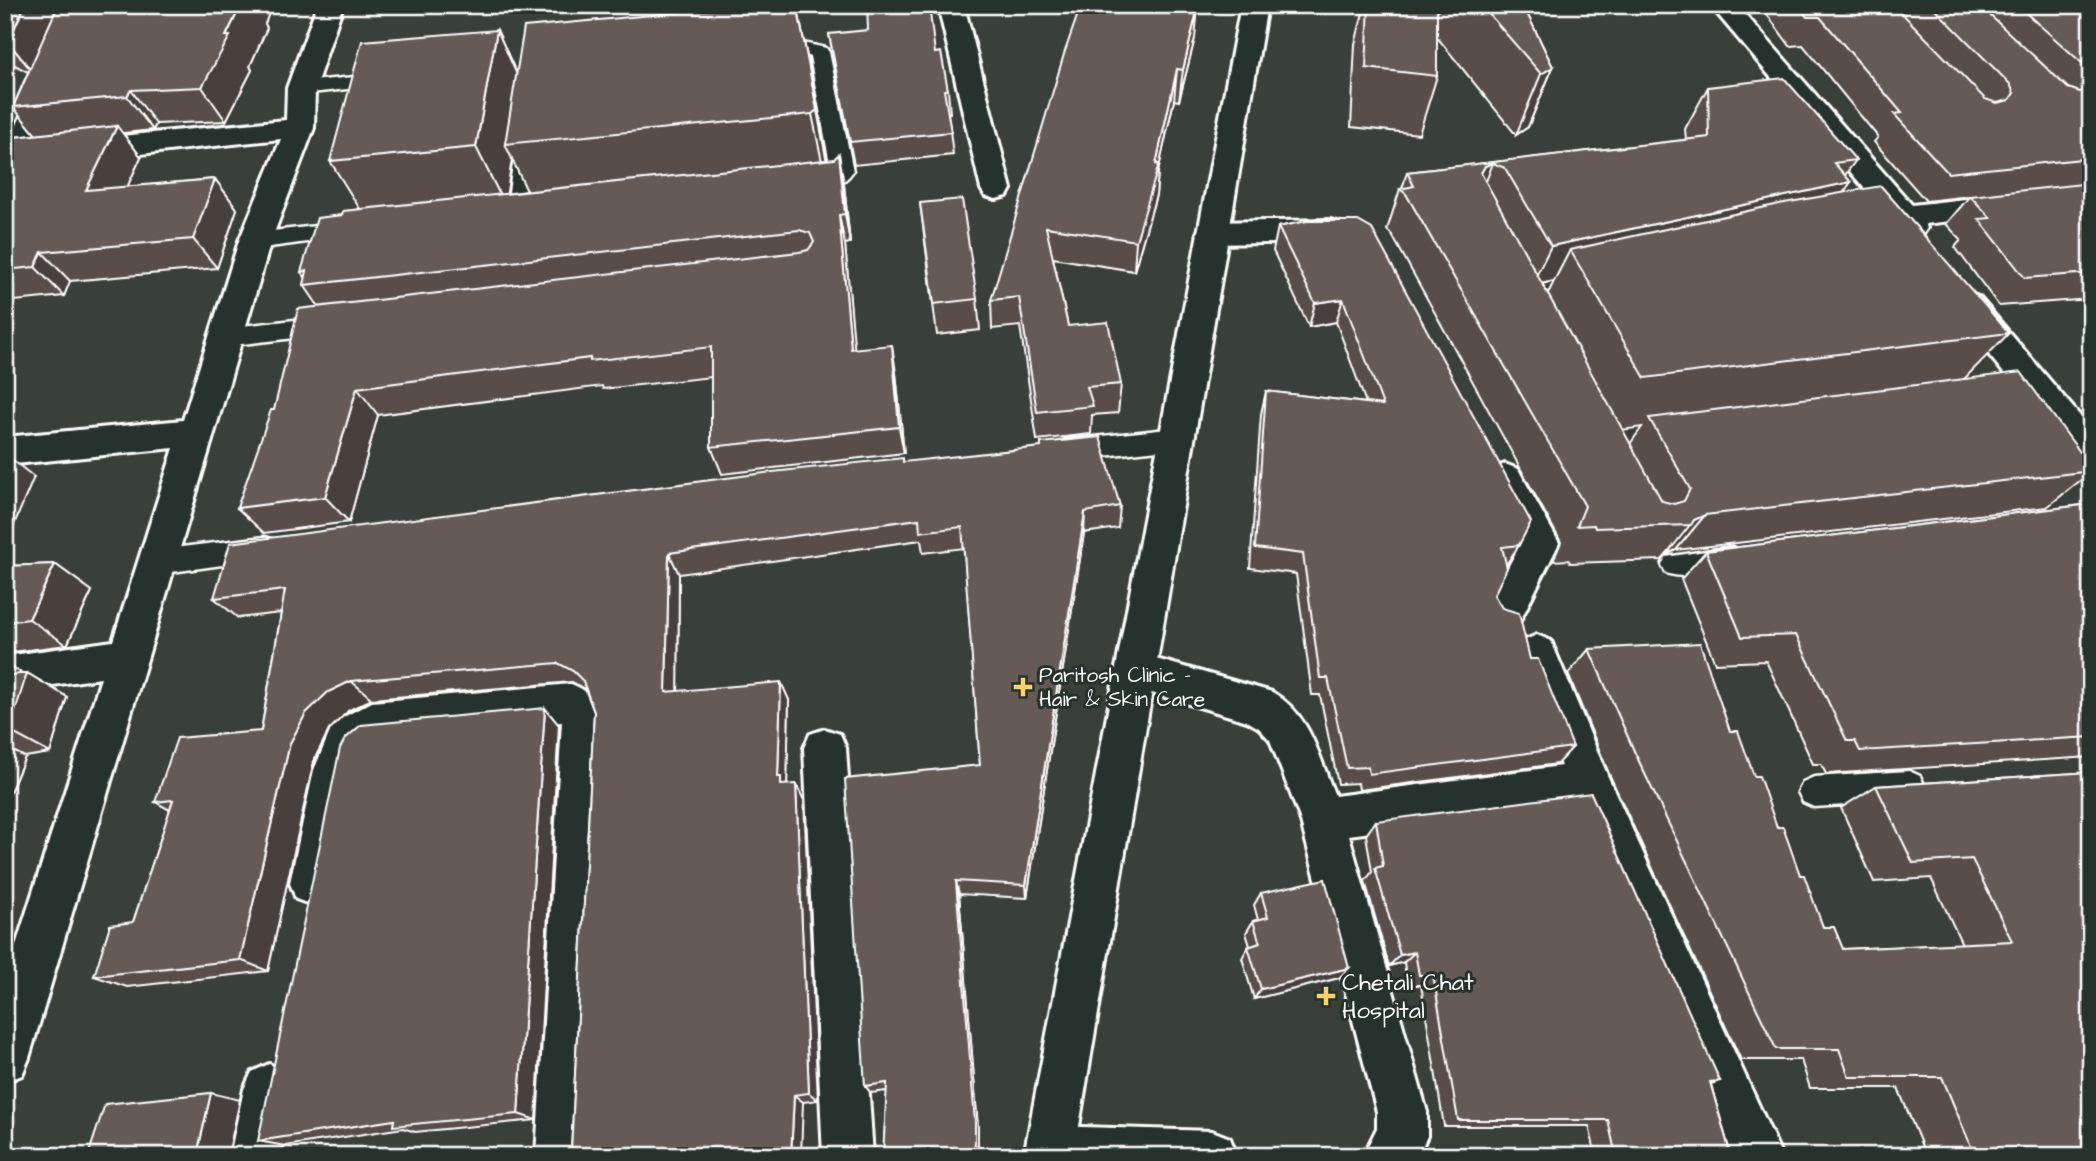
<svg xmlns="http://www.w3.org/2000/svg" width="2096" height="1161" font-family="'Architects Daughter',sans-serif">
<rect width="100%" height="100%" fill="#393f39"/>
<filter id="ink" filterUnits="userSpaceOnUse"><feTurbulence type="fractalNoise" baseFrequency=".0143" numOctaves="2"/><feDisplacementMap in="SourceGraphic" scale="14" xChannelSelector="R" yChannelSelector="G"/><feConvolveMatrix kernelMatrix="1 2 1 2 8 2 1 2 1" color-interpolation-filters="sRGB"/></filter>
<g filter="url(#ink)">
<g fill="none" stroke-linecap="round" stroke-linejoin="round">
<defs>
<path id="lane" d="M803,43L826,48L829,52L853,171C842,188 821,193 801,188L798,183L801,178L825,174L831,169L810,56H763L760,52L763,48Z
M387,74L394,76L397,80L394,84L301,94L294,92L291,88L294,84L301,82Z
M527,136L535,138L538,143L528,213L525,218L517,221L509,218L506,213L516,143L519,138Z
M351,222L359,225L362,230L359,235L255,249L247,247L244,241L247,235L255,233Z
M330,316L339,319L342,325L339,331L330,334L225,346L216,343L213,337L216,331L225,328Z
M1177,428L1186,431L1190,438L1186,445L1177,448L1066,460L1057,457L1053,450L1057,443L1066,440Z
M265,537L275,540L279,548L275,556L265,559L157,574L147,570L143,562L147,554L157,550Z
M1732,547L1742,551L1746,559L1742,567C1721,574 1687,580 1666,573L1662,565L1666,557Z
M1909,771L1920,776L1925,786L1920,796L1909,801L1814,807L1803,802L1798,792L1803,782L1814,777Z"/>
<path id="street" d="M70,5H96L38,144L286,120L287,88L317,5H343L315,88L314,128L271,241L29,1058L22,1075L5,1082V980L101,678L5,692V656L113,641L174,448L5,465V437L183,420L239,241L281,139L18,167L8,164L5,152Z
M938,5H964L1011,189L1007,196L996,199L985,196L981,189Z
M1710,5H1737L1912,205L2091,185V205L1925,224L1927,228L1922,236L1911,239L1900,236L1892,221Z
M1330,220L1341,223L1346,231L1341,239L1330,242L1213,244L1202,241L1197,233L1202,225L1213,222Z
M1967,293L1979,297L2091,429V468L2078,464L1955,313L1951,305L1955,297Z
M1505,464L1518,469L1559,543L1518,625L1504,630L1490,625L1484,613L1521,543L1487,479L1492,469Z
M1537,635L1551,641L1608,777L1782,1156H1731L1577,805L1349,835L1427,1112V1136L1418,1156H1363L1377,1128V1112L1300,818L1270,740L1259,728L1247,721L1121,684L1115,671L1121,658L1135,653L1272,692C1311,715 1318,755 1335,796L1561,766L1517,653L1523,641Z
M571,684C594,693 599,706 605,729L586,1156H536L562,722L379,739L364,751L356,770L334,883L328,899L312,905L296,899L290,883L314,770L332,727L340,719L372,702Z
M825,729L840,734L846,748L873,1156H823L804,748L810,734Z
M269,1064L286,1072L294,1089L280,1156H230L244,1089L252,1072Z
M1050,1126L1212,1131L1230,1138L1237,1156H1027L1025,1151L1032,1133Z"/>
<path id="secondary" d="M1241,5H1267L1074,1156H1024Z"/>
</defs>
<use href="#lane" stroke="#fff" stroke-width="5"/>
<use href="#street" stroke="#fff" stroke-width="6"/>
<use href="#secondary" stroke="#fff" stroke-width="6"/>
<use href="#lane" fill="#26332d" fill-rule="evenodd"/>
<use href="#street" fill="#26332d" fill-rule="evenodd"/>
<use href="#secondary" fill="#26332d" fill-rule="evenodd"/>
</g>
<path fill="#584d4a" stroke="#fff" stroke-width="2" fill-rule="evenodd" d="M5,5L265,24L267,28L250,66L252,70L226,121L156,124L153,130L123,133L141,157L127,187L215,179L237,209L217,268L70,281L64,296L5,302V138L36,135L13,107L28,72L5,60Z
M797,5L827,160L844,184L850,243L845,244L854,349L896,373L904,453L722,474L711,447V377L603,389L602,386L378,415L349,522L264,533L237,508L274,410L319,307L304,285L306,278L301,272L342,215L360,209L330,161L497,30L516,74ZM512,159L527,191L506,194Z
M1365,5H1437V13L1439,5H1523L1553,67L1528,127L1516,135L1437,37V76L1419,134L1351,127L1355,44Z
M1760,5H2091V299L1999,306L1955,247L1961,240L1946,224L1970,196L1926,201L1874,142L1878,137L1803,45L1790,46Z
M1190,6L1195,38L1179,101L1174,100L1158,172L1156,195L1134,271L1053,258L1068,326L1121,384L1118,413L1092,415L1091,434L1037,440L1020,326L992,329L991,300Z
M829,34L935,53L948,90L950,113H948L953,155L854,165Z
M1708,87L1856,160L1845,175L1844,192L2009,333L1964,379L2091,467V472L2047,507L1676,550L1667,554L1662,560L1570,563L1569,560L1553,561L1561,542L1392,235L1387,230L1400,189H1402L1407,172L1686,140L1685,129ZM1554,281L1548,294L1542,284ZM1642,427L1630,444L1622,430Z
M920,203L977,299L980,330L937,335Z
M1307,221L1519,545L1506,565L1494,595L1530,659L1573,747L1557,764L1359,790L1358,783L1338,784L1320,695H1312L1296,574L1250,568L1261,414L1266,391L1366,403L1336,322L1309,327L1273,251L1278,227Z
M903,462L1120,506L1118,528L1084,533L1027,898L959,894L978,1128V1156H883L887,1091L871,1093L865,1086L980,765L964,548L923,553L921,540L679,574L678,691L789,700L787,785L804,800L818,1100L803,1102L571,1151L594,712L585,689L572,682L372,699L349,710L329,730L314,760L268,971L127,987L94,976L133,922L170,810L155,802L261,731L281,613L238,618L214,598Z
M2091,504V757L1826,774L1821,764H1813L1766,661L1715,663L1681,579L1706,551Z
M55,564L92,591L67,645L5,653V566Z
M1589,649L1730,731L1754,776L1777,827L1800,875L1823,927L1843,949L1962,944L1931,878L1874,882L1841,808L1876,786L2091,772V1156H1926L1898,1088H1810L1801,1060H1741L1610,776L1568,674Z
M5,664L22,673H27L67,697L50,753L25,757L5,804Z
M559,725L536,1120L415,1132L403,1128L285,1146L258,1141Z
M1376,821L1720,1081L1711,1084L1731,1156H1596L1589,1126H1444L1421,985H1407L1404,962L1389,966L1365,881L1372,872L1366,835Z
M1261,893L1339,978L1254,999L1242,958L1248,947L1250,946L1246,933L1253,921L1258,920L1254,905Z
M240,1100L228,1155L220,1156H88Z"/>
<path fill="#473f3c" stroke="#fff" stroke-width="2" d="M25,5H67L36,76L8,42Z
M241,5H272L265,24L267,28L250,66L252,70L226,121L202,87Z
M797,5L828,168L824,171L812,114Z
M1198,7L1195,38L1179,101L1183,70Z
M497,30L523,88L505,144L512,159L505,205L476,147Z
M1553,67L1528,127L1516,135L1541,74Z
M1177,69L1174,100L1158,172L1156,195L1134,271L1136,241L1156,164Z
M131,90L156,124L153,130L127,96Z
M117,126L141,157L112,220L86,190Z
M839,154L844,184L850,243L845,214Z
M1493,163L1477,205L1481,173L1485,166Z
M215,179L237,209L217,268L193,239Z
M1851,182L1822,223L1570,250L1554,281L1531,286L1551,246Z
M839,215L845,244L857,377L851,349Z
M42,252L70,281L64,296L35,267Z
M1343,299L1336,322L1309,327L1315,303Z
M892,345L896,373L904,453L899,427Z
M357,388L378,415L349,522L325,497Z
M5,454L34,477L5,546Z
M1085,512L1084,533L1027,898L1026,885Z
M1705,515L1676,550L1667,554L1694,520Z
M669,553L679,574L678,710L666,692Z
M55,564L92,591L67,645L29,619Z
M7,664L26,676L27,673L67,697L50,753L9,731L5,680V667Z
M351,681L372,699L349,710L329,730L314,760L268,971L240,960L290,743L306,713L328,692Z
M781,682L789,700L787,788L781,785L778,777Z
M545,708L559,725L536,1120L518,1114Z
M5,747L25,757L5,804Z
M796,784L804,800L818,1100L809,1093Z
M956,881L959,894L978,1128V1156H975Z
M1415,952L1404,962L1389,966L1400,955Z
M1349,968L1339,978L1254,999L1261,989Z
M211,1093L240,1100L228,1155L198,1150Z
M794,1095L803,1102L801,1156H791Z
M190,1151L219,1156H189Z"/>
<path fill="#665a56" stroke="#fff" stroke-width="2" d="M5,5H25L8,42L5,40Z
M58,5H241L226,36H230L202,87L131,90L127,96L13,107Z
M759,5H797L817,110L812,114L505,144L524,27Z
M867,5H929L935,53L941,52L948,90H944L951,132L850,142L829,34L868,30Z
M1081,5H1185L1198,7L1183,70L1177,69L1156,164H1159L1136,241L1046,227L1068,326L1108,322L1121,384L1087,387L1093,406L1037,412L1019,297L991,300L1064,54Z
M1369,5H1437V76L1366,68Z
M1481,5H1523L1553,67L1541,74Z
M1798,5H1894L1985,99L1997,103L2009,100L2014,93L2010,84L1931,5H1979L2068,88L2080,92L2091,89V158L1948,173L1894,114L1902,113L1820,17H1807Z
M2017,5H2091V71Z
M497,30L476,147L330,161L362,41Z
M1784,78L1856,160L1834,163L1851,182L1551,246L1505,168L1493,163L1485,166L1481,173L1662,501L1674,504L1684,501L1690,489L1649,418L2021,372L2091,467V471L1705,515L1694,520L1691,525L1595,528L1594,525L1577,526L1585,506L1406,194L1400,189L1414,186L1407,172L1709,137L1708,87Z
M117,126L86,190L215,179L193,239L42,252L35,267L5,270V138Z
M839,154L845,214L839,215L851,349L892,345L899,427L711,447V347L590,361V358L357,388L325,497L237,508L271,410H274L298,309L799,252L808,250L814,242L810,233L799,230L304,285L307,271L301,272L317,218L342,215L343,211L834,159Z
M2091,183V273L2025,278L1979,219L1991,218L1970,196Z
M1881,186L2009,333L1645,378L1570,250L1784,203Z
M962,199L977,299L934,304L920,203Z
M1307,221H1358L1372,229L1531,522L1519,545L1502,547L1507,568L1494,595L1502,608L1519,613L1530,659H1538L1573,747L1369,774L1368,767L1347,768L1328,678H1320L1303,554L1255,548L1266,391L1383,405L1343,299L1315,303L1278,227Z
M1100,437L1120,506L1085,512L1026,885L956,881L975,1122V1156H883L887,1083L865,1086L845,779L980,765L962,527L920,532L919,519L669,553L666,692L781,682L778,777H781V785L796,784L809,1093L794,1095L791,1156H558V1153L571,1151L594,712L583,681L573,671L558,663L351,681L328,692L306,713L290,743L240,960L94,976L110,925L133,922L173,800L155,802L177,738L261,731L285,590L214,598L230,543L772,472L903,458V462L1041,447V443Z
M2091,504V737L1860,751L1855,741H1847L1796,635L1742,637L1706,551Z
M55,564L29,619L5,622V566Z
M1700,643L1730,731H1738L1754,776H1759L1777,827H1783L1800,875H1804L1823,927H1834L1843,949L2012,941L1972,859L1913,863L1876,786L2091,772V1156H1975L1942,1077H1849L1839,1049H1776L1635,753L1589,649Z
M27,673L9,731H5V676Z
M545,708L518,1114L393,1126L394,1120L258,1141L340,748L345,739L361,725Z
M1591,793L1720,1081L1710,1082L1731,1156H1616L1608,1120H1458L1433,975H1419L1415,952L1400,955L1375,868L1383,866L1376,821Z
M1325,879L1349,968L1261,989L1248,947L1260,943L1253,921L1268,917L1261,893Z
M211,1093L198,1150L190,1151L189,1156H88L105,1104Z"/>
</g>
<g fill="#ffd166" stroke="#26332d" stroke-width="2.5">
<path d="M1019.5 676.5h7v7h7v7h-7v7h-7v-7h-7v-7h7z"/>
<path d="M1322.5 985.5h7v7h7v7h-7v7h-7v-7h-7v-7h7z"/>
</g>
<g text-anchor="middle" stroke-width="6" stroke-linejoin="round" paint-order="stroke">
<g font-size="21" fill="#fff" stroke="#26332d" text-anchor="start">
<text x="1039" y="682">Paritosh Clinic -<tspan x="1039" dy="24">Hair &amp; Skin Care</tspan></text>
</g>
<g font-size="24" fill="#fff" stroke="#26332d" text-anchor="start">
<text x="1342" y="990">Chetali Chat<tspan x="1342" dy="28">Hospital</tspan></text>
</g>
</g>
<rect width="2096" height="1161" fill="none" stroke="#26332d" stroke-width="28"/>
<rect x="14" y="14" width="2068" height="1133" fill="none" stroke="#fff" stroke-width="2.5" filter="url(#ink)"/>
</svg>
